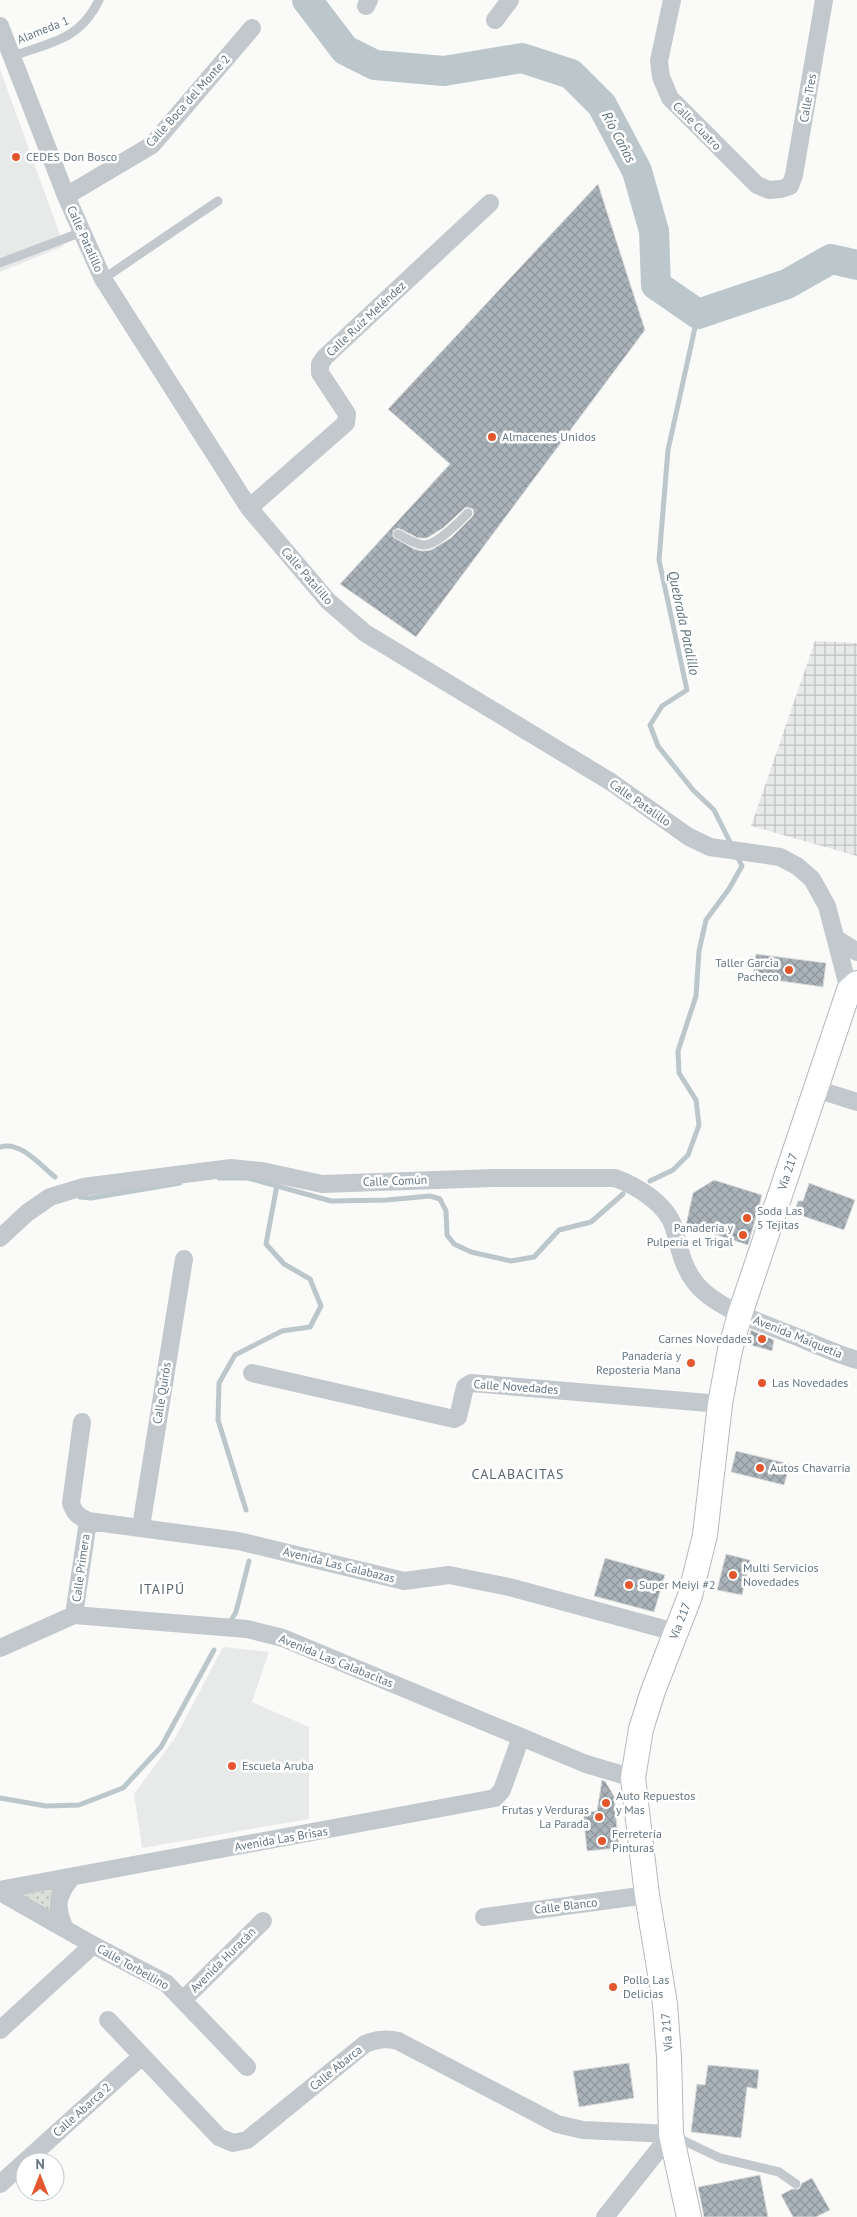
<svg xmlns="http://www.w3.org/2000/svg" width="857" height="2217" font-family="'PT Sans',sans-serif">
<defs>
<pattern id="industrial-grid" width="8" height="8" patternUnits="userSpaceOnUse" patternTransform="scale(1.25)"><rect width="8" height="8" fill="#e8e9e9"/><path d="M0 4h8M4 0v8" fill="none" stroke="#c0c1c2"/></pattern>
<pattern id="grass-dots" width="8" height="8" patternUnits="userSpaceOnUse" patternTransform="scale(1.25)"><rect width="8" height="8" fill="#dadfd7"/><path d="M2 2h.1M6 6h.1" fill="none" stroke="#b4b9b4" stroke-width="1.8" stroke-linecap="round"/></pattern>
<pattern id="building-cross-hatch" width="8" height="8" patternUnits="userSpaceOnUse" patternTransform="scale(1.25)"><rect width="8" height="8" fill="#aab3b9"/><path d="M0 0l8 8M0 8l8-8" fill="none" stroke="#8e969c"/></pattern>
</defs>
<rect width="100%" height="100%" fill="#fafaf8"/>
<path fill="#e8e9e9" d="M0,69L64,246L0,272Z
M223,1647L269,1652L252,1702L309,1727V1819L142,1848L134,1794L175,1738Z"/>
<path fill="url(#industrial-grid)" d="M815,641L857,643V856L751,826Z"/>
<path fill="url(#grass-dots)" d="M57,1888L49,1902L50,1912L16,1896Z"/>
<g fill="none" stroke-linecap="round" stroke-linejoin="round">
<path stroke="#bbc7cb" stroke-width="5" d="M698,314L668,450L659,560L687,690L662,706L650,725L658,746L693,790L714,810L732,846
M0,1147C21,1141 40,1165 55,1177
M219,1178H248L331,1201L387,1200L430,1196L440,1199L446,1211L447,1235L454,1244L471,1252L511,1261L534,1257L559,1230L591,1222L623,1194
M650,1181L673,1170L688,1155L699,1125L696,1100L679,1073L678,1051L696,996L699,951L706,920L729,889L742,866L737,856
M80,1197L91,1198L180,1183
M246,1510L218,1420L219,1383L235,1355L282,1331L310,1327L321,1306L310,1279L284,1264L266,1244L277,1185
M229,1624L236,1612L249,1561
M0,1798L46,1806L79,1805L123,1788L161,1747L214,1650"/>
<path stroke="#bbc7cb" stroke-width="30" d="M307,0L345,50L375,65L444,71L522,58L571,74L602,105L637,171L654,231L656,285L698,314L787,284L831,259L857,265"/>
</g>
<path fill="url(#building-cross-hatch)" stroke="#dcdcda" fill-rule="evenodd" d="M598,184L645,330L416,637L340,584L450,464L388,409ZM466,507L473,509L474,514L472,517L451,538L431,550L422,551L414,549L393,537V531L398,528L418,538H427L443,528Z
M756,954L826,963L823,987L753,977Z
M714,1180L762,1195L748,1245L686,1225L693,1193Z
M809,1183L855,1200L844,1230L794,1213L798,1201H803Z
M751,1330L774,1340L772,1351L747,1344Z
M736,1451L790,1464L784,1485L731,1472Z
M726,1554L750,1560L742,1595L717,1590Z
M605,1558L665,1575L654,1612L594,1596Z
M602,1780L605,1781L614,1796L619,1848L587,1851L583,1813L597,1811Z
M629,2063L634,2098L579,2107L573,2071Z
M708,2065L759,2070L757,2089L747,2087L741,2138L691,2132L697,2084L705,2085Z
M760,2175L768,2217H704L698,2187Z
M812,2178L830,2210L816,2217H793L781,2195L792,2189H799L802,2183Z"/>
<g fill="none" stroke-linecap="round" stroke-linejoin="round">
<defs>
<g id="secondary">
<path id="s1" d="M689,2217L671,2134L669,2057L665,2004L647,1895L633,1778L641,1729L653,1691L690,1596L705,1535L720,1404L730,1350L740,1314L849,990L857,983"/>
</g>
</defs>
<use href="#secondary" stroke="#b3babf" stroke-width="26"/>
<path stroke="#c3c8cc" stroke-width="9" d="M12,56C50,43 80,40 99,0
M0,263L82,232
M103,279L218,201
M398,534C406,538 414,544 423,545C436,546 459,522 468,513
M674,2136L720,2158L779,2172L796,2184"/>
<path stroke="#c3c8cc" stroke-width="18" d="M672,0L659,61L661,77L670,98L757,185L769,190L781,189L790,186L794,175L824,0
M366,6L369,0
M495,20L510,0
M0,26L66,196L103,279L249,508L328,601L365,633L611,782L689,837L710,847L780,857L797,866L812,879L827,906L849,990
M66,196L152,145L252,28
M249,508L346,423L347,414L320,373V364L325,357L490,203
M837,939L857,952
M816,1089L857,1102
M0,1238L27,1213L50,1197L83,1187L231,1168L262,1171L322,1184L493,1178H615C637,1186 667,1204 674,1228C679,1246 682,1265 694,1281C714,1309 768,1325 800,1338C819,1346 837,1354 857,1360
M252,1373L454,1419L458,1417L465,1387L471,1383L720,1404
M82,1422L71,1503C74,1513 78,1516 88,1521L238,1541L404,1581L449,1575L509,1587L675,1632
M141,1527L184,1259
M74,1615L88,1521
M0,1648L74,1615L247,1629L283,1638L586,1764L633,1778
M0,1890L495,1798L502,1790L521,1737
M0,1892L93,1945L166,1983L247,2067
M484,1917L647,1895
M65,1929C55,1906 56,1897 72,1877
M183,2000L263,1921
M108,2020L219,2137L233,2143L247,2140L365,2044C377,2039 386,2038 398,2041L557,2124L583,2130L671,2134
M0,2030L93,1945
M0,2184L142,2056
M605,2217L671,2134"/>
<use href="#secondary" stroke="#fff" stroke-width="24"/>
</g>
<g fill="#e4572e" stroke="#fff" stroke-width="2">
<circle cx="16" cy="157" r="5"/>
<circle cx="492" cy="437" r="5"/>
<circle cx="789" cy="970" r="5"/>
<circle cx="747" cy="1218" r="5"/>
<circle cx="743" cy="1235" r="5"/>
<circle cx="762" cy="1339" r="5"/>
<circle cx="691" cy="1363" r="5"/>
<circle cx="762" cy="1383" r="5"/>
<circle cx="760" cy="1468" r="5"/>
<circle cx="733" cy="1575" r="5"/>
<circle cx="629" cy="1585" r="5"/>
<circle cx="232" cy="1766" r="5"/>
<circle cx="606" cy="1803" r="5"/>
<circle cx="599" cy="1817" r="5"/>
<circle cx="602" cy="1841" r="5"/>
<circle cx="613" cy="1987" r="5"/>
</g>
<g text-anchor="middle" stroke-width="5" stroke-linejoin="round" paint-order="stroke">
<g font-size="12" fill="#657683" stroke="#fff">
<text transform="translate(43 30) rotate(-22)" y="4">Alameda 1</text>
<text transform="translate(808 98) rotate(-80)" y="4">Calle Tres</text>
<text transform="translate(188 101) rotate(-48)" y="4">Calle Boca del Monte 2</text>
<text transform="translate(697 126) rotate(45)" y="4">Calle Cuatro</text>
<text transform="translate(85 239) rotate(66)" y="4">Calle Patalillo</text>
<text transform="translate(366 319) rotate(-43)" y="4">Calle Ruíz Meléndez</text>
<text transform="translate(307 576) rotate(49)" y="4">Calle Patalillo</text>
<text transform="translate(640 803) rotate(35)" y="4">Calle Patalillo</text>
<text dy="4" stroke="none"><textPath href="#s1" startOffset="1072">Vía 217</textPath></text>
<text transform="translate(395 1181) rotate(-2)" y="4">Calle Común</text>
<text transform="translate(798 1337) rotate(22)" y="4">Avenida Maiquetía</text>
<text transform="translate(516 1387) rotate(4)" y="4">Calle Novedades</text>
<text transform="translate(162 1393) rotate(-81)" y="4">Calle Quirós</text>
<text transform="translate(339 1565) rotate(14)" y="4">Avenida Las Calabazas</text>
<text transform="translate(81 1568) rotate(-82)" y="4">Calle Primera</text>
<text dy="4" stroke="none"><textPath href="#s1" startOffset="608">Vía 217</textPath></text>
<text transform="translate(336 1661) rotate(22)" y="4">Avenida Las Calabacitas</text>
<text transform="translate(281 1839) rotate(-10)" y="4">Avenida Las Brisas</text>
<text transform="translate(566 1906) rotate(-7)" y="4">Calle Blanco</text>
<text transform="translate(223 1960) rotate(-45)" y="4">Avenida Huracán</text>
<text transform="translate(133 1967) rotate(29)" y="4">Calle Torbellino</text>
<text transform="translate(667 2032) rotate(-95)" y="4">Vía 217</text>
<text transform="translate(336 2068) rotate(-39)" y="4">Calle Abarca</text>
<text transform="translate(82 2110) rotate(-42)" y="4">Calle Abarca 2</text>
</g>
<g font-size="12" fill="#657683" stroke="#fff" text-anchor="start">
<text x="26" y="161">CEDES Don Bosco</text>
<text x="502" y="441">Almacenes Unidos</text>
<text x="779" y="967" text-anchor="end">Taller Garcia<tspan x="779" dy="14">Pacheco</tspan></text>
<text x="757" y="1215">Soda Las<tspan x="757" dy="14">5 Tejitas</tspan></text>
<text x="733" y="1232" text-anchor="end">Panadería y<tspan x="733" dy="14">Pulpería el Trigal</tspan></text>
<text x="752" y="1343" text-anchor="end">Carnes Novedades</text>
<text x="681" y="1360" text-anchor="end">Panadería y<tspan x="681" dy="14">Reposteria Mana</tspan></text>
<text x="772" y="1387">Las Novedades</text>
<text x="770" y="1472">Autos Chavarria</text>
<text x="743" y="1572">Multi Servicios<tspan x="743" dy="14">Novedades</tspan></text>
<text x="639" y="1589">Super Meiyi #2</text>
<text x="242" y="1770">Escuela Aruba</text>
<text x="616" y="1800">Auto Repuestos<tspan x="616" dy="14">y Mas</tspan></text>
<text x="589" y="1814" text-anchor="end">Frutas y Verduras<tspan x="589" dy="14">La Parada</tspan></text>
<text x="612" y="1838">Ferretería<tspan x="612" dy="14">Pinturas</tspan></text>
<text x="623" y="1984">Pollo Las<tspan x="623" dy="14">Delicias</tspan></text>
</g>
<g font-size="14" font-style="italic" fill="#60757c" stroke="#fff">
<text transform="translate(619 137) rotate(62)" y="5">Río Cañas</text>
<text transform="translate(684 623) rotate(78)" y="5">Quebrada Patalillo</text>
</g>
<g font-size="14" letter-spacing="1" fill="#57646e" stroke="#fff">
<text x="518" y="1479">CALABACITAS</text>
<text x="162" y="1594">ITAIPÚ</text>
</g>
</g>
<g transform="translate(40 2177)"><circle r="24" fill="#ffffff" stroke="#c1c8cd"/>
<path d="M0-4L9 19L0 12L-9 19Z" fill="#e4572e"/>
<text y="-8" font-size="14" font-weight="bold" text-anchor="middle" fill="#657683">N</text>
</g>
</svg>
